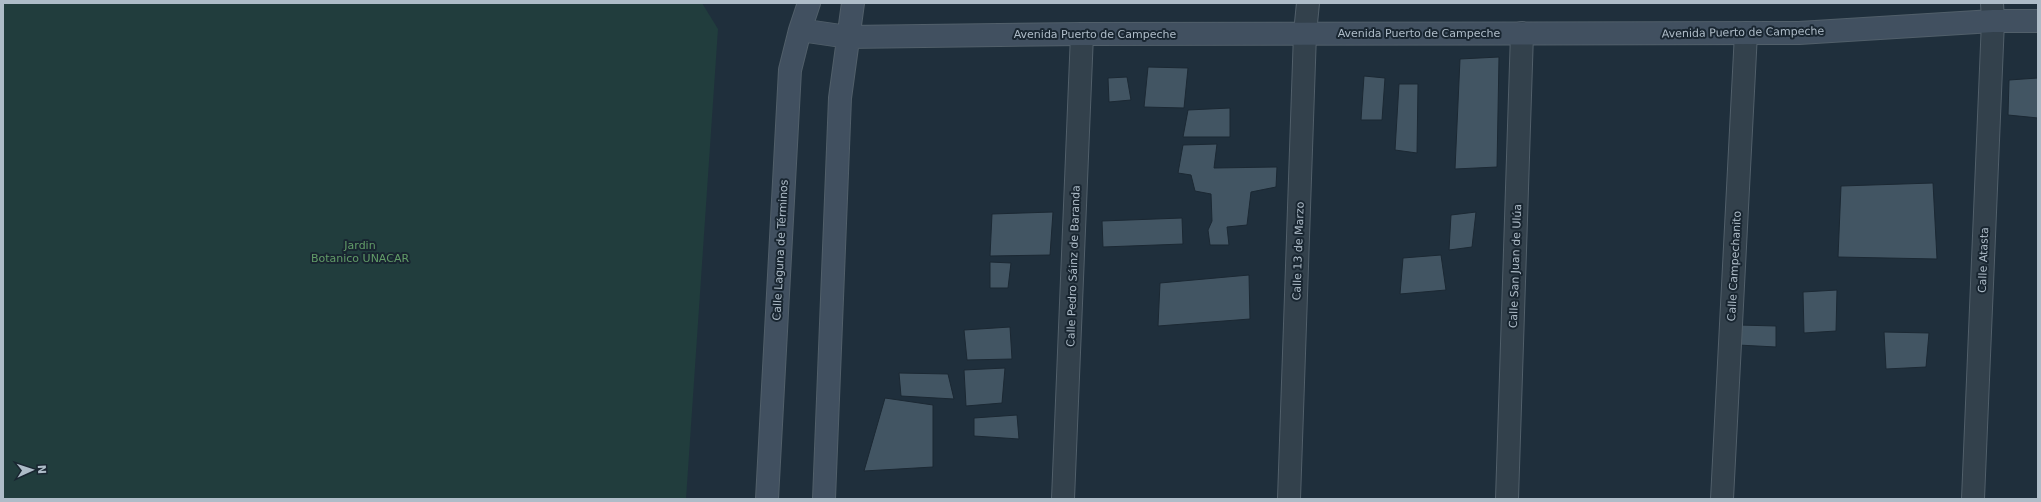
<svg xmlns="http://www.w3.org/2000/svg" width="2041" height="502" font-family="'DejaVu Sans',sans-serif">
<rect width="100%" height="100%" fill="#1f2f3c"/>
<path fill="#213d3d" d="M3,3H702L718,29L686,499H3Z"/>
<path fill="#425563" stroke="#1b2833" d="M1499,57L1497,167L1455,169L1460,59Z
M1148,67L1188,68L1184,108L1144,107Z
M1364,76L1385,78L1382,120H1361Z
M1127,77L1131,100L1109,102L1108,78Z
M2038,78V118L2008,115L2009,80Z
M1399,84H1418L1417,153L1395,150Z
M1230,108V137H1183L1188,110Z
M1217,144L1214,168L1277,167L1276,187L1251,192L1247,225L1227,227L1229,245H1210L1208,230L1212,221L1211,194L1195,191L1191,175L1178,173L1183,145Z
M1933,183L1937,259L1838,257L1841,186Z
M1053,212L1050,255L990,256L992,214Z
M1476,212L1472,247L1449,250L1451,215Z
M1182,218L1183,244L1103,247L1102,221Z
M1441,255L1446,290L1400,294L1403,258Z
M990,262L1011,263L1008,288H990Z
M1249,275L1250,319L1158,326L1160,283Z
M1837,290L1836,331L1804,333L1803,292Z
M1739,325L1776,326V347L1738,345Z
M1010,327L1012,359L967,360L964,330Z
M1884,332L1929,333L1926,367L1886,369Z
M1005,368L1002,403L966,406L964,370Z
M899,373L948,374L954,399L901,396Z
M885,398L933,405V467L864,471Z
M1017,415L1019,439L974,436V418Z"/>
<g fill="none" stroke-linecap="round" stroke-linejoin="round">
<defs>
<path id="street" d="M1063,499L1082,34
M1289,499L1305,33L1308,3
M1507,499L1522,33
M1722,499L1746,33
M1973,499L1993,21L1992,3"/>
<path id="secondary" d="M800,30L848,37L1082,34L1799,33L1993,21H2038
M767,499L790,70L800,30L809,3
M824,499L840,98L853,3"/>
</defs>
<use href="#street" stroke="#515f6a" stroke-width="24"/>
<use href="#secondary" stroke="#515f6a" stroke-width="24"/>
<use href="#street" stroke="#33414c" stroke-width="22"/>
<use href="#secondary" stroke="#415060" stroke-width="22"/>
</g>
<g text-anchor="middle" stroke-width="4" stroke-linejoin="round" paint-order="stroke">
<g font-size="11" fill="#aebcc8" stroke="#192631">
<text transform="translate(1743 32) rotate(-1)" y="4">Avenida Puerto de Campeche</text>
<text x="1419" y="37">Avenida Puerto de Campeche</text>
<text x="1095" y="38">Avenida Puerto de Campeche</text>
<text transform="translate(780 250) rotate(-87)" y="4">Calle Laguna de Términos</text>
<text transform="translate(1298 251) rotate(-88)" y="4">Calle 13 de Marzo</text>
<text transform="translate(1983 260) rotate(-88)" y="4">Calle Atasta</text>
<text transform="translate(1073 266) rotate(-88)" y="4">Calle Pedro Sáinz de Baranda</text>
<text transform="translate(1515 266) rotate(-88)" y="4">Calle San Juan de Ulúa</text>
<text transform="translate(1734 266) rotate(-87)" y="4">Calle Campechanito</text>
</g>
<g font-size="11" fill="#629c68" stroke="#192631">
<text x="360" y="249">Jardin<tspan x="360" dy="13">Botanico UNACAR</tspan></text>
</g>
</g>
<rect width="2041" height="502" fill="none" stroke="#aebcc8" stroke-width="8"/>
<g transform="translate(32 470) rotate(87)" stroke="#192631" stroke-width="3" paint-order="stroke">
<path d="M0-3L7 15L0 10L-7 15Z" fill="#aebcc8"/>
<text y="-6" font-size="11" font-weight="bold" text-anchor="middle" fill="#aebcc8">N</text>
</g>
</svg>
